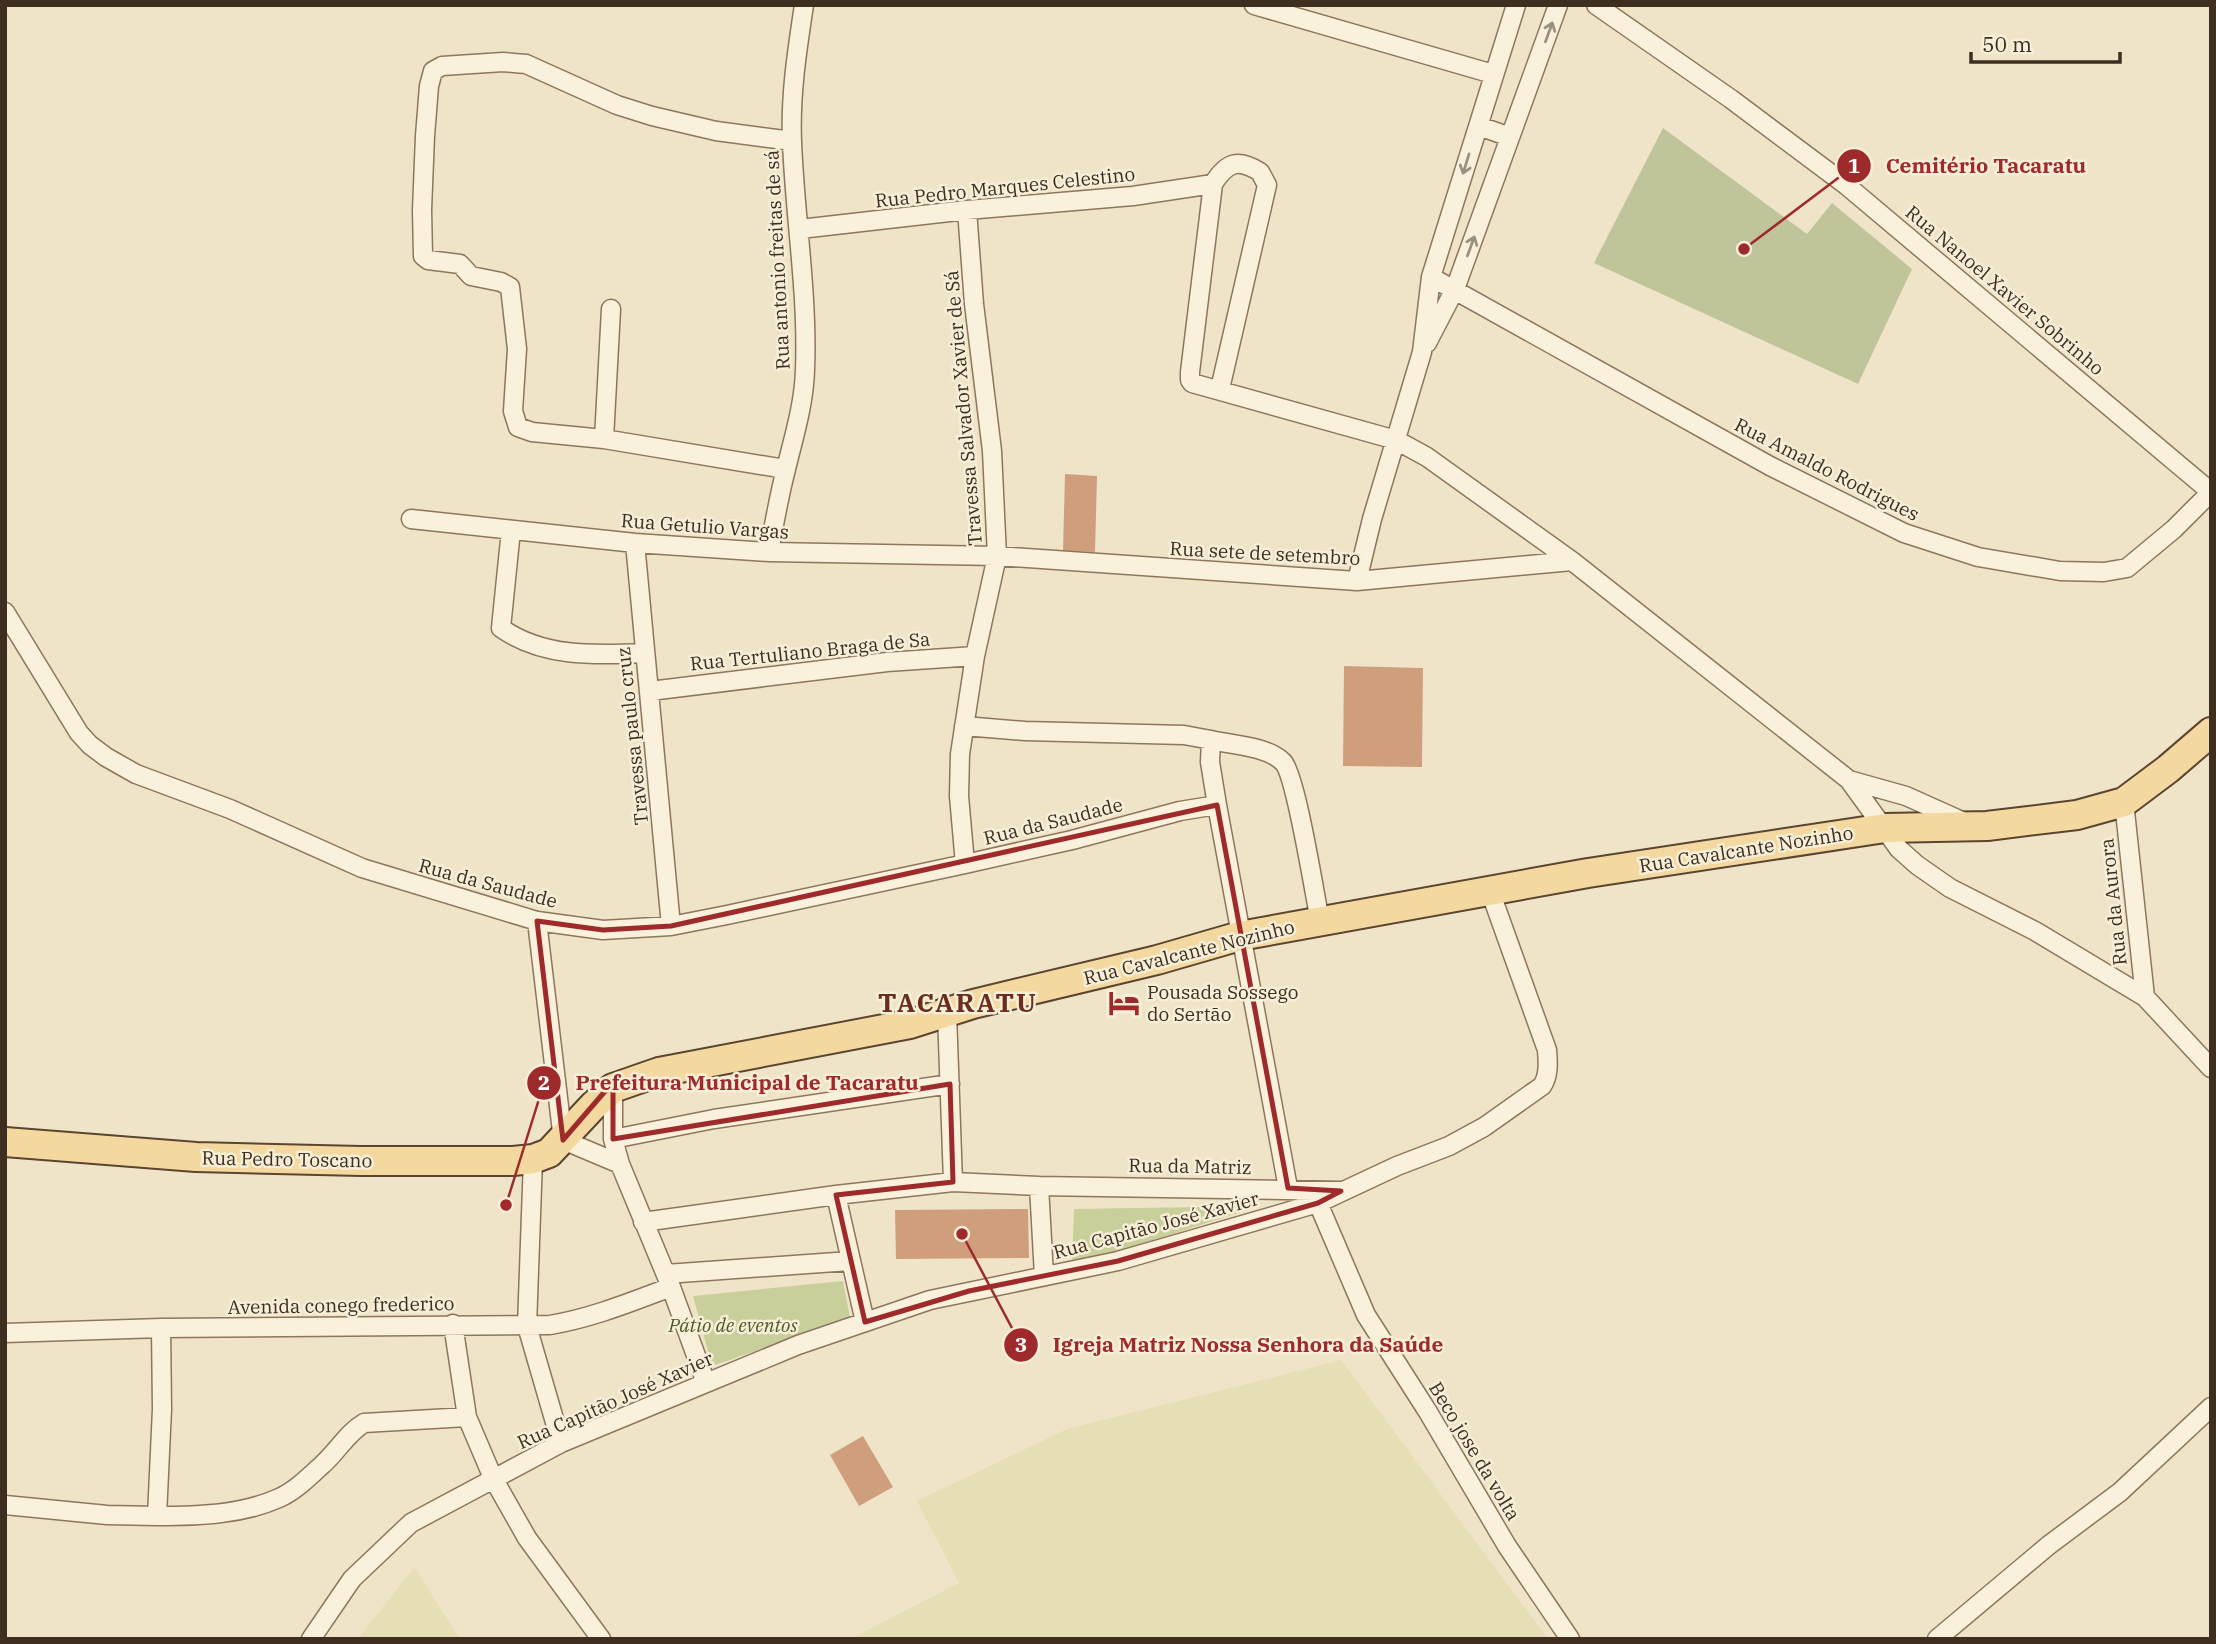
<svg xmlns="http://www.w3.org/2000/svg" width="2216" height="1644" font-family="'IBM Plex Serif',serif">
<rect width="100%" height="100%" fill="#f0e4c8"/>
<path fill="#e6deb5" d="M1341,1360L1548,1639H850L959,1583L917,1501L1067,1429Z
M414,1567L460,1639H358Z"/>
<path fill="#c9cf9b" d="M1260,1206L1072,1266L1074,1209Z
M843,1281L850,1318L712,1366L693,1296Z"/>
<path fill="#bfc49a" d="M1663,128L1807,234L1832,203L1912,269L1858,384L1594,263Z"/>
<path fill="#cf9f7d" d="M1065,474L1097,476L1095,552L1063,551Z
M1344,666L1423,668L1422,767L1343,766Z
M1028,1209L1029,1258L896,1259L895,1210Z
M863,1436L893,1487L859,1506L830,1455Z"/>
<g fill="none" stroke-linecap="round" stroke-linejoin="round">
<defs>
<path id="minor" d="M1254,5L1493,74
M1596,5L1731,99L1846,185L2211,492
M1479,126L1510,137
M800,229L967,210L1133,196L1213,184
M1431,277L1770,466L1904,533L1978,557L2060,571L2104,572L2127,568L2174,529L2211,492
M1427,343L1455,289L1558,5
M1220,389L1267,185L1260,172C1238,158 1227,162 1213,184L1190,372V380L1192,383L1396,440L1427,457L1572,561L1849,780L1899,849L1917,865L1950,888L2035,931L2145,997L2211,1068
M604,439L611,309
M785,469L604,439L532,432L518,427L513,411L517,349L510,287L501,282L471,276L460,264L428,260L423,256L422,210L425,136L429,86L433,71L442,66L503,62L526,64L617,105L652,116L716,131L792,141
M411,519L635,543L769,552L997,556L1357,581L1572,561
M511,530L501,628C543,658 596,655 645,653
M635,543L671,926
M769,552C774,524 779,496 786,469C794,436 804,404 805,370C808,294 795,218 792,142C790,96 797,51 804,5
M1357,581L1372,519L1422,352L1431,277L1516,5
M5,612L79,733L90,745L106,757L136,774L230,809L362,868L537,921L603,930L671,926L727,915L965,864L1072,840L1180,811L1217,805
M650,691L887,662L975,656
M964,726L1025,731L1184,735L1211,740L1210,762L1217,805L1288,1188
M1211,740C1233,745 1267,746 1283,762C1296,775 1315,897 1320,921
M1849,780L1906,796L1964,822
M2124,802L2145,997
M965,864L959,796L960,754L975,656L997,556L992,451L974,304L967,210
M537,921L563,1140L620,1164
M947,1013L953,1182
M613,1088V1139L620,1164L671,1287L706,1383
M613,1139L714,1119L950,1084
M533,1159L527,1326L561,1443
M1039,1186L1044,1276
M836,1195L865,1322
M1318,1203L1366,1315L1428,1412L1507,1546L1570,1639
M643,1222L836,1195L953,1182L1039,1186L1341,1191
M666,1274L850,1261
M453,1324L467,1417
M5,1333L161,1328L550,1325C592,1318 631,1302 671,1287
M5,1505L107,1515L157,1516L162,1409L161,1328
M157,1516C198,1516 241,1515 279,1498C295,1491 309,1477 322,1465C337,1452 347,1433 364,1423L467,1417L493,1478L527,1538L601,1639
M311,1639L352,1579L411,1523L561,1443L798,1345L930,1300L1118,1261L1318,1203L1397,1166L1449,1146L1484,1127L1542,1086C1549,1076 1548,1062 1547,1050L1490,891
M1937,1639L2049,1545L2120,1492L2211,1407"/>
<path id="primary" d="M5,1142L196,1157L361,1161H513L533,1159L549,1153L593,1106L613,1088L659,1072L910,1024L973,1004L1157,960L1240,936L1588,873L1885,828L1987,826L2077,815L2124,802L2168,769L2211,732"/>
</defs>
<use href="#minor" stroke="#8d765c" stroke-width="21"/>
<use href="#primary" stroke="#5b4430" stroke-width="32"/>
<use href="#minor" stroke="#faf1dc" stroke-width="18"/>
<use href="#primary" stroke="#f3d9a0" stroke-width="28"/>
</g>
<defs><path id="oneway-shaft" d="M-6 0H5M1.5-3L5.5 0L1.5 3" fill="none" stroke-width="1.6" stroke-linecap="round" stroke-linejoin="round" transform="scale(1.75)"/></defs>
<g stroke="#9c907e">
<use href="#oneway-shaft" transform="translate(1549 32) rotate(-70)"/>
<use href="#oneway-shaft" transform="translate(1466 164) rotate(107)"/>
<use href="#oneway-shaft" transform="translate(1471 246) rotate(-70)"/>
</g>
<path fill="none" stroke="#9e2a2b" stroke-width="5" stroke-linejoin="round" d="M1217,805L1288,1188L1341,1191L1318,1203L1118,1261L969,1291L865,1322L836,1195L953,1182L950,1084L613,1139V1082L563,1140L537,921L603,930L671,926Z"/>
<defs>
<symbol id="hotel-bare" viewBox="-9 -9 18 18"><path d="M-6-4.5h1.5V1H6V5H4.5V3h-9V5H-6ZM-4 0a1.8 1.8 0 1 1 3.6 0ZM.5 0V-2.5h3Q6-2.5 6 0Z" fill="#9e2a2b" stroke="#f7eed8" stroke-width="2.5" paint-order="stroke"/></symbol>
</defs>
<g fill-rule="evenodd">
<use href="#hotel-bare" x="1102" y="981" width="44" height="44"/>
</g>
<g text-anchor="middle" stroke-width="5" stroke-linejoin="round" paint-order="stroke">
<g font-size="19" fill="#3d2e20" stroke="#f7eed8">
<text transform="translate(1005 187) rotate(-6)" y="7">Rua Pedro Marques Celestino</text>
<text transform="translate(777 260) rotate(-93)" y="7">Rua antonio freitas de sá</text>
<text transform="translate(2005 290) rotate(40)" y="7">Rua Nanoel Xavier Sobrinho</text>
<text transform="translate(963 408) rotate(-95)" y="7">Travessa Salvador Xavier de Sá</text>
<text transform="translate(1827 469) rotate(27)" y="7">Rua Amaldo Rodrigues</text>
<text transform="translate(705 526) rotate(4)" y="7">Rua Getulio Vargas</text>
<text transform="translate(1265 553) rotate(3)" y="7">Rua sete de setembro</text>
<text transform="translate(810 651) rotate(-6)" y="7">Rua Tertuliano Braga de Sa</text>
<text transform="translate(632 736) rotate(-96)" y="7">Travessa paulo cruz</text>
<text transform="translate(1053 821) rotate(-14)" y="7">Rua da Saudade</text>
<text transform="translate(1746 849) rotate(-9)" y="7">Rua Cavalcante Nozinho</text>
<text transform="translate(488 883) rotate(15)" y="7">Rua da Saudade</text>
<text transform="translate(2113 902) rotate(-96)" y="7">Rua da Aurora</text>
<text transform="translate(1189 952) rotate(-14)" y="7">Rua Cavalcante Nozinho</text>
<text transform="translate(287 1159) rotate(1)" y="7">Rua Pedro Toscano</text>
<text transform="translate(1190 1166) rotate(1)" y="7">Rua da Matriz</text>
<text transform="translate(1156 1225) rotate(-15)" y="7">Rua Capitão José Xavier</text>
<text transform="translate(341 1305) rotate(-1)" y="7">Avenida conego frederico</text>
<text transform="translate(615 1400) rotate(-24)" y="7">Rua Capitão José Xavier</text>
<text transform="translate(1475 1451) rotate(59)" y="7">Beco jose da volta</text>
</g>
<g font-size="19" fill="#3d2e20" stroke="#f7eed8" text-anchor="start">
<text x="1147" y="999">Pousada Sossego<tspan x="1147" dy="22">do Sertão</tspan></text>
</g>
<g font-size="19" font-style="italic" fill="#4d5a26" stroke="#f7eed8">
<text x="733" y="1332">Pátio de eventos</text>
</g>
<g font-size="26" font-weight="bold" letter-spacing="2" fill="#6b2e1e" stroke="#f7eed8">
<text x="958" y="1012">TACARATU</text>
</g>
</g>
<path fill="none" stroke="#9e2a2b" stroke-width="2.5" d="M1744 249L1854 166M506 1205L544 1083M962 1234L1021 1345"/>
<g fill="#9e2a2b" stroke="#f7eed8" stroke-width="2.5">
<circle cx="1744" cy="249" r="7"/>
<circle cx="506" cy="1205" r="7"/>
<circle cx="962" cy="1234" r="7"/>
<circle cx="1854" cy="166" r="18"/>
<circle cx="544" cy="1083" r="18"/>
<circle cx="1021" cy="1345" r="18"/>
</g>
<g font-size="21" text-anchor="middle" font-weight="bold" fill="#fff">
<text x="1854" y="173">1</text>
<text x="544" y="1090">2</text>
<text x="1021" y="1352">3</text>
</g>
<g font-size="21" text-anchor="middle" font-weight="bold" fill="#9e2a2b" stroke="#f7eed8" stroke-width="5" stroke-linejoin="round" paint-order="stroke">
<text x="1986" y="173">Cemitério Tacaratu</text>
<text x="747" y="1090">Prefeitura Municipal de Tacaratu</text>
<text x="1248" y="1352">Igreja Matriz Nossa Senhora da Saúde</text>
</g>
<rect width="2216" height="1644" fill="none" stroke="#3d2e20" stroke-width="14"/>
<path d="M1971 52v10h149v-10" fill="none" stroke="#3d2e20" stroke-width="3.5"/>
<text x="1982" y="52" font-size="21" fill="#3d2e20" stroke="#f7eed8" stroke-width="5" paint-order="stroke">50 m</text>
</svg>
